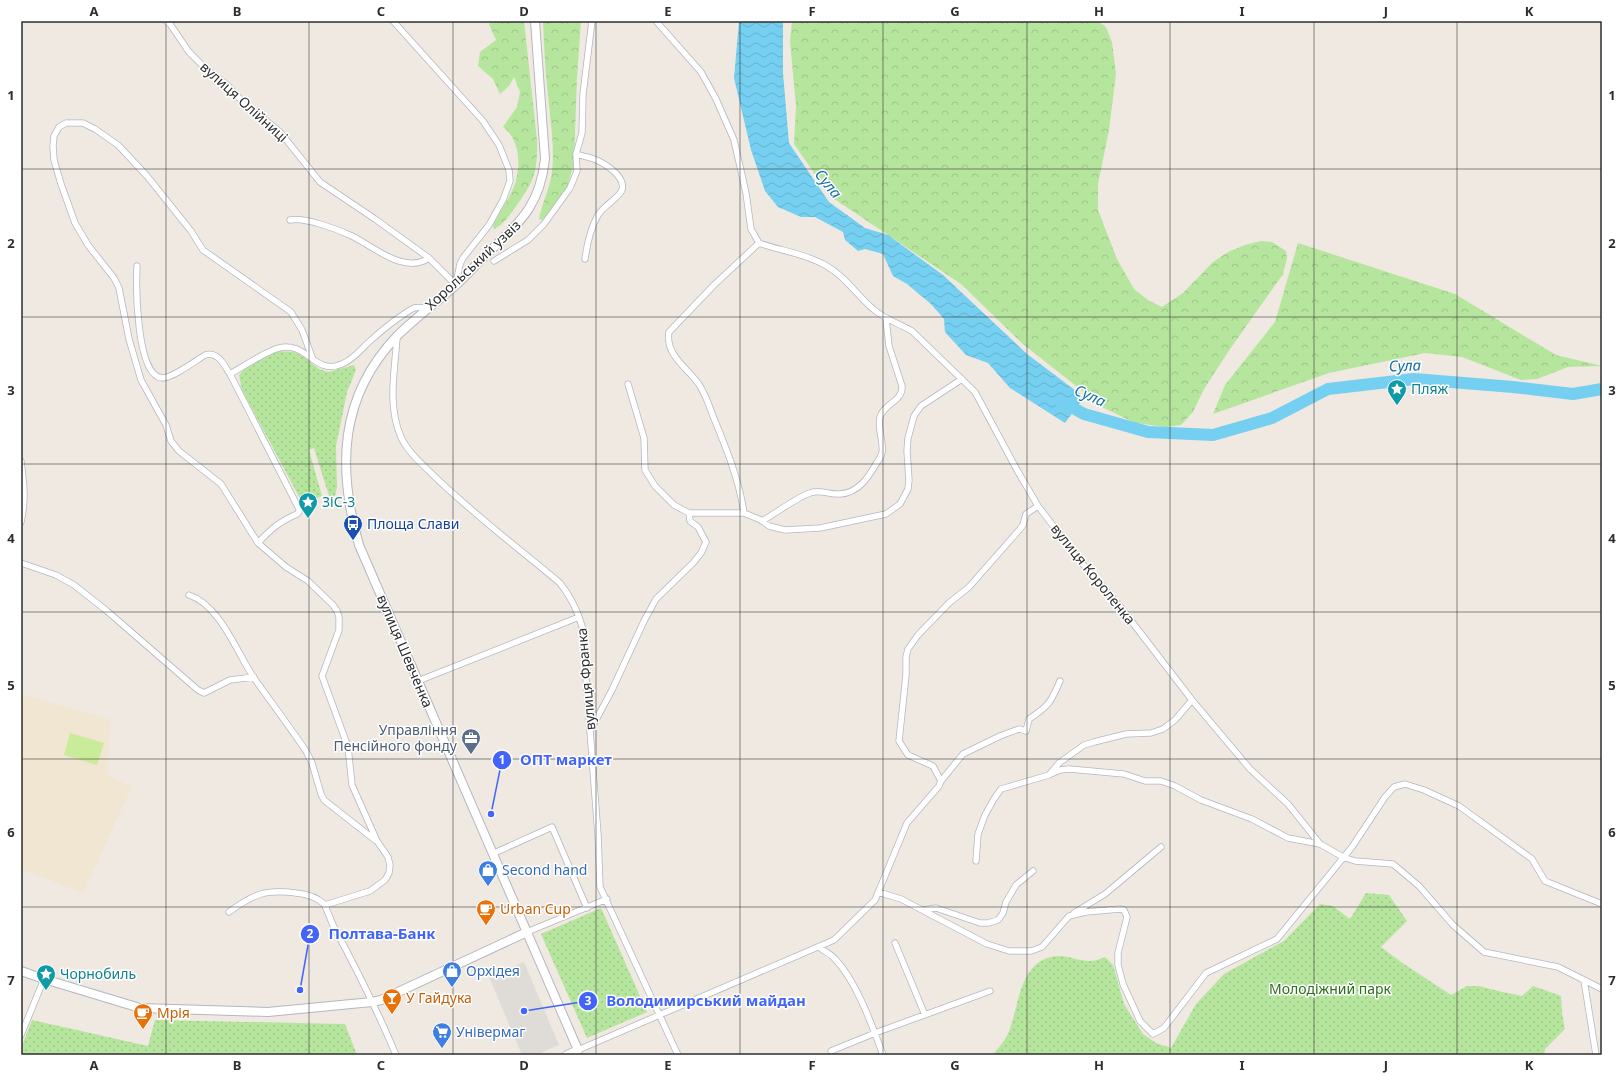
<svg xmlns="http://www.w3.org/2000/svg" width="1623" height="1076" font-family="'Noto Sans',sans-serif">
<defs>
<pattern id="forest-crowns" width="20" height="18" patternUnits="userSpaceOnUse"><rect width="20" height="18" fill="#b6e59e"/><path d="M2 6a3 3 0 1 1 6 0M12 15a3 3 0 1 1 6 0" fill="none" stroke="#9dc588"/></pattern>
<pattern id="park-dots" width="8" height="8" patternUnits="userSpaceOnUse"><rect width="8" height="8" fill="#b6e59e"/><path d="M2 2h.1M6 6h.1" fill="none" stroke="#9dc588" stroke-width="1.8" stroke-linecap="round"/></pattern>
<pattern id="water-waves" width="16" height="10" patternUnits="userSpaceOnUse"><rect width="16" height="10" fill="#75cff0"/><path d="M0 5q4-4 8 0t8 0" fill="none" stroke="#66b2ce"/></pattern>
</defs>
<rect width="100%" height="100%" fill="#efe9e1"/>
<path fill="#f0e6d1" d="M21,694L111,720L107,776L132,786L83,893L21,869Z"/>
<path fill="url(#forest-crowns)" d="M491,21H524L537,140C538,173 533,183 514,209C509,216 502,226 494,229L493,225C500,212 510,198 515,184C521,165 520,139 503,127L517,107L520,92L514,77L509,86L500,94L493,79L478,66L480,52L496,40L489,24Z
M543,21H581L577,77L574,163L567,187L554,207L542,220L539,219C542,203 550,188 552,172C555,146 550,120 548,95C545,70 544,46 543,21Z
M792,21H1098L1106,27L1112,42L1116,74L1109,130L1098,184V210L1117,259L1134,289L1148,300L1162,307L1183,293L1213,262L1228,252L1245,245L1261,241L1272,242L1286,251L1287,258L1283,274L1228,352L1204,389L1193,412L1181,425L1166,427L1135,423L1104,408L1023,344L961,284L830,196L794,144L796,106L790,41Z
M1298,243L1455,294L1556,355L1602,366L1568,367L1537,379L1521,380L1462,357L1425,353L1329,373L1213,414L1225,385L1275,322Z"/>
<path fill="url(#park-dots)" d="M277,351L294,352L304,357L319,369L328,372L354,365L356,370L347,392L336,446L337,487L335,496H329L314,448L309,450L322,496L303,504L242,390L239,375L244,369Z
M1366,893L1389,895L1407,921L1381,947L1401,962L1451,995L1467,986H1479L1502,992L1522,996L1533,986L1561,996L1562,1013L1565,1029L1545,1049L1544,1055H993C997,1049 1002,1044 1006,1038C1020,1011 1016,966 1051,957C1070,952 1084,968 1105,957L1113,965L1124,1004L1143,1034L1156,1043L1171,1048L1196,1004L1224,974L1284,941L1320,904L1333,906L1350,919Z
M601,908L647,1012L587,1038L541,934Z
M32,1020L148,1046L155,1020L345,1024L357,1055H21V1048Z"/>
<path fill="#c9ec9a" d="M70,733L104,743L97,765L64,755Z"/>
<path fill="#dfdcd8" d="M524,962L559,1045L536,1055H522L489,977Z"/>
<path fill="url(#water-waves)" d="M739,21H783V73L789,143L829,202L865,228L888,235L943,275L1027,354L1084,397L1065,423L1010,388L988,363L966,355L945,332L944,319L931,304L907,284L893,276L883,254L865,249L858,251L845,240L843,232L815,217H801L778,207L765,191L751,150L734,78Z"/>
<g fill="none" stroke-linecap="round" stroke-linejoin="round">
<path stroke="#75cff0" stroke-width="12" d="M1061,401L1084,414L1148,432L1213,435L1272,418L1328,389L1414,379L1513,387L1573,394L1602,389"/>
<defs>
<path id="street" d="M166,21L170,24L189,52L205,68L226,84L242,101L280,132L320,182L375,219L429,258L456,285
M393,21L483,121L499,145L509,170L510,181L503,200L489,225L463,258L460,264L456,284
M656,21L701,72L716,99L734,140L746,193L751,229L759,243C781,251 804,253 825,265C845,276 856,294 872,308C884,319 898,323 912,331L975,392L1017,470L1038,506L1080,561L1119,605L1192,700L1250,769L1288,804L1320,844L1343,857L1355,861L1393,864L1419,886L1453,925L1484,952L1558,967L1584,980L1596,1055
M576,154C582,156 589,157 594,159C604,163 626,176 622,190C619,198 603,206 598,215C590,229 587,244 585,259
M290,220C305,217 337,229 352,236C373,246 404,275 429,258
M494,261L528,240L544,224L570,188L577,171L576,154L582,133L583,94L592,21
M137,266C136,285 136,376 162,378C173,378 195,361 205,355C218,351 224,365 230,374L299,509V512L297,514C279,522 272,528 258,543
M397,337C395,369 387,406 401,437C407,451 421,463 432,474C472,513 517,547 560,583C571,597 577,609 582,626L598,835L600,887L678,1055
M312,357L302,330L291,312L203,250L191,231L147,176L118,145L95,129L83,123H66L59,127L54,136L53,146L54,160L61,184L75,223L88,245L114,278L119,288L129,339L141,380L166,425L171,441L179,451L221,484L258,543L286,567L308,581L333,605L337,611L339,617V630L322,676L348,747L352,785L377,841L388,857L390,865L389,873L385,880L370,891L325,905
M230,374C241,368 268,350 279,348C308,341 314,376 342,364C354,359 361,349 370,341C381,331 392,322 404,314C407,312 411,309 414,308C418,307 423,308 426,308
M628,384L644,438L645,470L655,486L674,505L689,513
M21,461C24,485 26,499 21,522
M744,513C739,479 726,448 713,416C709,405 705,393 698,383C686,367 665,354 669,332L714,285L759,243
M762,521C775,514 797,497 810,493C820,489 830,495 840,494C858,493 868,478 876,464C878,461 881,457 882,453C884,441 877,429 880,417C884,403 903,402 902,386L889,346L886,319
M21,563L56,575L74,585L107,611L198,690L204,693L230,680L254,677
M189,595C220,605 237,653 254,678C271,702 289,726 306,751L312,763L321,794L324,800L375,840
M418,681L579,617
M590,731L612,690L644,621L656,599L693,563L701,553L706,542L698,527L690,521L689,513H744L761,520L769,526L785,530L820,528L886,514L900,504L908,489L909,480L907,451L908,438L914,416L921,406L962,379
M1051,774L1060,770L1069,769L1124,774L1145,781H1161L1175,786L1201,800L1252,819L1288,838L1320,844
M941,781L963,754L1000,736L1019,729L1026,731L1029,719C1049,706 1051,702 1060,681
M492,854L552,827L587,908
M976,861L978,834L985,815L994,799L1001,789L1049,775L1059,763L1084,745L1094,742L1126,734L1151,733L1163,729L1175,720L1192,700
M878,892L901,899L987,944L1009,951H1031L1042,947L1069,916L1086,912L1120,909L1124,910L1127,917L1118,953V965L1123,984L1140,1021L1153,1034L1164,1028L1206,973L1277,939L1352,847L1385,797L1394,787L1405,784L1424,790L1459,806L1532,859L1545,881L1602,904
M923,910L936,908L980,923H988L998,920L1003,913L1006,902L1016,885L1033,871
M229,912C254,894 265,889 296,893C306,894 317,897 324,904C326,907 332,924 335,929C357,970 378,1012 396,1055
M1074,913L1105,894L1161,847
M527,932L607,899
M895,943L925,1015
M819,947C823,951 830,953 834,958C856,980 872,1025 883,1055
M1584,980L1602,989
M21,1035L44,979
M578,1050L834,940L875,900L907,823L939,786L941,781L933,766L908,755L899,741L906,675V657L908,649L918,635L949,603L969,587L1020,529L1023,525L1026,514L1038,506
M831,1051L875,1033L990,991"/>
<path id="secondary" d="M535,21L545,159C540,205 521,221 489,252C478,262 468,274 457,284C437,302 416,317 397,336C339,397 337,468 359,545L578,1050L567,1055
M21,971L44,979L140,1008L268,1012L372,1002L381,1000L527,932"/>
</defs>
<use href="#street" stroke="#b4b7c1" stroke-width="7"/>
<use href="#secondary" stroke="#b4b7c1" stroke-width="10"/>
<use href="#street" stroke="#fff" stroke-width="5.5"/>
<use href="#secondary" stroke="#fff" stroke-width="8"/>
</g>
<path fill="none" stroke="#2e2e2e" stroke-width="1" stroke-opacity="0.55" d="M166,21V1055M309,21V1055M453,21V1055M596,21V1055M740,21V1055M883,21V1055M1027,21V1055M1170,21V1055M1314,21V1055M1457,21V1055M21,169H1602M21,317H1602M21,464H1602M21,612H1602M21,759H1602M21,907H1602"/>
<defs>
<symbol id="sight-pin" viewBox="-11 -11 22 30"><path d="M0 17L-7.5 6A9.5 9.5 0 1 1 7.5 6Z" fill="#0f9aa8" stroke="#fff"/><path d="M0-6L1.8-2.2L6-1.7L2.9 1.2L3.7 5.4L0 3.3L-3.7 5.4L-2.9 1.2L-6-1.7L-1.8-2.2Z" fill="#fff"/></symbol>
<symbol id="bus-pin" viewBox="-11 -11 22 30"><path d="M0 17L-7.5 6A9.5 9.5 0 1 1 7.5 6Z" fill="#1a4fb4" stroke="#fff"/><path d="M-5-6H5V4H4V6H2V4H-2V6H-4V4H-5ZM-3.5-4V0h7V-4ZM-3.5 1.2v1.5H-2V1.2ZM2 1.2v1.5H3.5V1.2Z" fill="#fff"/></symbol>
<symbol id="office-pin" viewBox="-11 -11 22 30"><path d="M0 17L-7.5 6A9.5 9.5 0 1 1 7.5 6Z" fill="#5c6f8a" stroke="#fff"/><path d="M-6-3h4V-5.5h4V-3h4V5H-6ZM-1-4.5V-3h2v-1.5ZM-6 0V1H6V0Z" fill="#fff"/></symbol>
<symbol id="shop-pin" viewBox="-11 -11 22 30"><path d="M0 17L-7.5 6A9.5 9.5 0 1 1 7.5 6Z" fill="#3f7fe0" stroke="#fff"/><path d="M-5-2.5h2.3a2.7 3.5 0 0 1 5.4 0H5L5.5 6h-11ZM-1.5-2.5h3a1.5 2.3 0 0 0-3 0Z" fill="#fff"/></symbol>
<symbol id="cafe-pin" viewBox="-11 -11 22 30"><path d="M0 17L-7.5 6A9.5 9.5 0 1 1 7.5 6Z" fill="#e8710a" stroke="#fff"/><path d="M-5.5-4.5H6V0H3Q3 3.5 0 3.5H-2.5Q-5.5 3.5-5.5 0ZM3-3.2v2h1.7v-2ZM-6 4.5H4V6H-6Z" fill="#fff"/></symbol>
<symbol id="bar-pin" viewBox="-11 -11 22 30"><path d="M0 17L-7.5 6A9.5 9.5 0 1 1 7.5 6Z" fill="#e8710a" stroke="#fff"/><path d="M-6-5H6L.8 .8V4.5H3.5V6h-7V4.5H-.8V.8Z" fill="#fff"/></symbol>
<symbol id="supermarket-pin" viewBox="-11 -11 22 30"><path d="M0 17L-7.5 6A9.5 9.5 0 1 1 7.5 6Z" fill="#3f7fe0" stroke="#fff"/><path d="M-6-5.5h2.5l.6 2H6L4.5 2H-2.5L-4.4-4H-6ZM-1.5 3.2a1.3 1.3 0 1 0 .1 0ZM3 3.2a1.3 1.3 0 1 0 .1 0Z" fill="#fff"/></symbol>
</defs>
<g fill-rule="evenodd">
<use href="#sight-pin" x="1386" y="378" width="22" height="30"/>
<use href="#sight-pin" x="297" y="491" width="22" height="30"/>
<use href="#bus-pin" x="342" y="513" width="22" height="30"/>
<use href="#office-pin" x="460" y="727" width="22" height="30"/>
<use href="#shop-pin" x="477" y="859" width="22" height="30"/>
<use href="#cafe-pin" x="475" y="898" width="22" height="30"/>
<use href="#shop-pin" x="441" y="960" width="22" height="30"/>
<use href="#sight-pin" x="35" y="963" width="22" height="30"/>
<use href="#bar-pin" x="381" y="987" width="22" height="30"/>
<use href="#cafe-pin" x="132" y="1002" width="22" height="30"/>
<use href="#supermarket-pin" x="431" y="1021" width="22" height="30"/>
</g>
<g text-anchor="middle" stroke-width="3" stroke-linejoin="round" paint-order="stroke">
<g font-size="14" fill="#2e2e2e" stroke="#fff">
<text transform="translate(244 102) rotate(42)" y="5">вулиця Олійниці</text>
<text transform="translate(473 265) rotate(-43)" y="5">Хорольський узвіз</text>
<text transform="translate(1093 574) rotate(51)" y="5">вулиця Короленка</text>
<text transform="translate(405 651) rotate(67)" y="5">вулиця Шевченка</text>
<text transform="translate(586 679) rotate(-95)" y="5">вулиця Франка</text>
</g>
<g font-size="14" fill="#0d838f" stroke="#fff" text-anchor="start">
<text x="1411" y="394">Пляж</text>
<text x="322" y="507">ЗіС-3</text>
<text x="60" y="979">Чорнобиль</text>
</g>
<g font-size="14" fill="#164399" stroke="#fff" text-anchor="start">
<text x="367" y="529">Площа Слави</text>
</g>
<g font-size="14" fill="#4e5e75" stroke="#fff" text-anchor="end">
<text x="457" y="735">Управління<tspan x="457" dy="16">Пенсійного фонду</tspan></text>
</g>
<g font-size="14" fill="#366cbe" stroke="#fff" text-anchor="start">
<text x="502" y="875">Second hand</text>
<text x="466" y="976">Орхідея</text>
<text x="456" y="1037">Універмаг</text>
</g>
<g font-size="14" fill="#c56008" stroke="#fff" text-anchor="start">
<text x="500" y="914">Urban Cup</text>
<text x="406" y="1003">У Гайдука</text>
<text x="157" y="1018">Мрія</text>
</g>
<g font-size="14" fill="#2c6e1b" stroke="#fff">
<text x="1330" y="994">Молодіжний парк</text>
</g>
<g font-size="15" font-style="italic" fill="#0d6fa3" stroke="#fff">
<text transform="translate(828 184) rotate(51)" y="5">Сула</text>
<text transform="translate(1405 366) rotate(-2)" y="5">Сула</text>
<text transform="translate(1090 396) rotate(24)" y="5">Сула</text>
</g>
</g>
<path fill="none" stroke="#4264fb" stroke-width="1.5" d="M491 814L502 760M300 990L310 934M524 1011L588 1001"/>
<g fill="#4264fb" stroke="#fff" stroke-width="1.5">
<circle cx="491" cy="814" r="4"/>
<circle cx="300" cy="990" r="4"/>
<circle cx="524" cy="1011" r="4"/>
<circle cx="502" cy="760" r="10"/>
<circle cx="310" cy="934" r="10"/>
<circle cx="588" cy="1001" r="10"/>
</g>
<g font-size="12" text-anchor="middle" font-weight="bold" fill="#fff">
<text x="502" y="764">1</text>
<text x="310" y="938">2</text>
<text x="588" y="1005">3</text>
</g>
<g font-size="15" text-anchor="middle" font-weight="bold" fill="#4264fb" stroke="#fff" stroke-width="3" stroke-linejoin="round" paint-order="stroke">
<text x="566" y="765">ОПТ маркет</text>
<text x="382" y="939">Полтава-Банк</text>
<text x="706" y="1006">Володимирський майдан</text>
</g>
<rect width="1623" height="1076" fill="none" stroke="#ffffff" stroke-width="44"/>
<rect x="22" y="22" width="1579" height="1032" fill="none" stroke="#2e2e2e" stroke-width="1.5"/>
<g font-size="13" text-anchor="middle" font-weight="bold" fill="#2e2e2e">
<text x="94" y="16">A</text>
<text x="237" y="16">B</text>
<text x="381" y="16">C</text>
<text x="524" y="16">D</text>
<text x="668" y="16">E</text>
<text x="812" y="16">F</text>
<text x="955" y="16">G</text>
<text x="1099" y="16">H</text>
<text x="1242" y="16">I</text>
<text x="1386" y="16">J</text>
<text x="1529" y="16">K</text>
<text x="11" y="100">1</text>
<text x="1612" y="100">1</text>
<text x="11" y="248">2</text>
<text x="1612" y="248">2</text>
<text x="11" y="395">3</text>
<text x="1612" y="395">3</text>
<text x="11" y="543">4</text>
<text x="1612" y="543">4</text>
<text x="11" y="690">5</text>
<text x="1612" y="690">5</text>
<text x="11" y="837">6</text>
<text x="1612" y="837">6</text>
<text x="11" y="985">7</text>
<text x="1612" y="985">7</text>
<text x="94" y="1070">A</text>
<text x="237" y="1070">B</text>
<text x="381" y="1070">C</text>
<text x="524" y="1070">D</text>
<text x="668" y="1070">E</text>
<text x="812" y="1070">F</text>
<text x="955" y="1070">G</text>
<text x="1099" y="1070">H</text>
<text x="1242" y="1070">I</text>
<text x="1386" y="1070">J</text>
<text x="1529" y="1070">K</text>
</g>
</svg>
